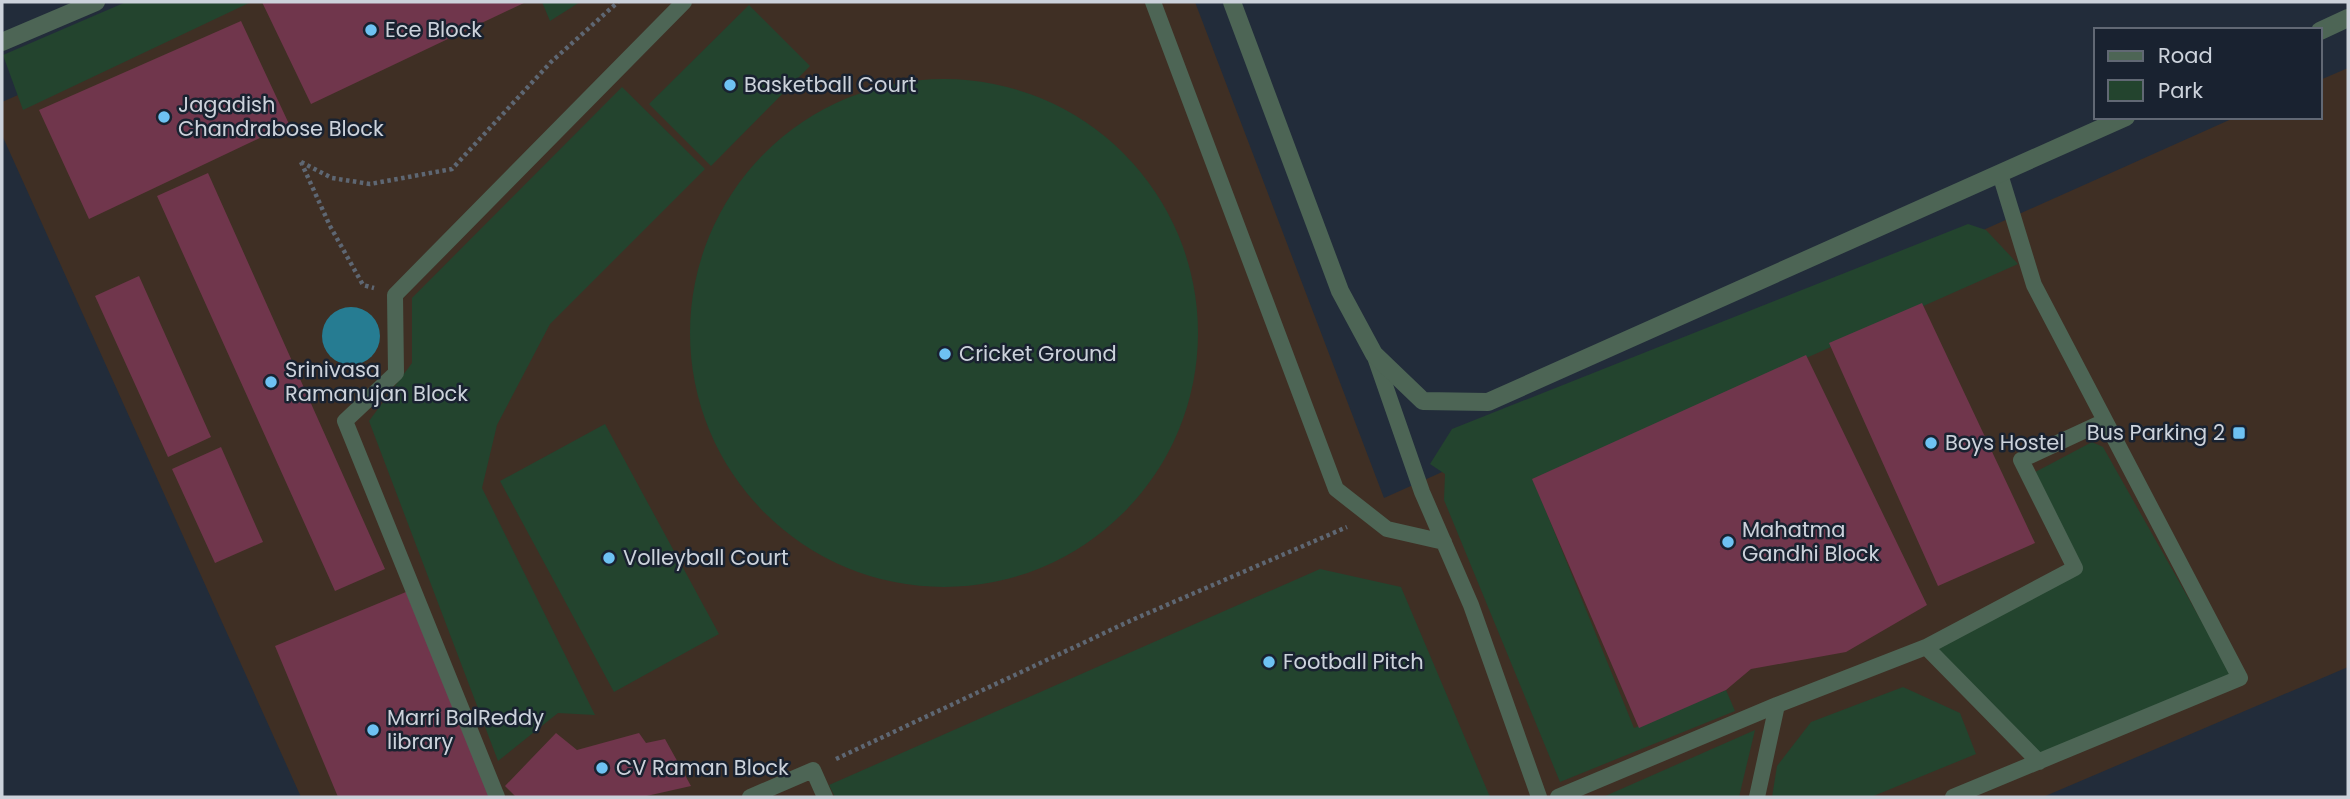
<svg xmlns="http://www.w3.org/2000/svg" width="2350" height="799" font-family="Poppins,sans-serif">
<rect width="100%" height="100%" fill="#222c3a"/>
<path fill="#3f2f24" d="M231,2H1195L1384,498L2236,117H2320V80L2348,68V667L2043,797H301L2,135V102Z"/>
<path fill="#23442e" d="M126,2H251L23,110L3,55Z
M542,2H580L550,21Z
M749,5L810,66L711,166L649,104Z
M690 333a254 254 0 1 1 508 0a254 254 0 1 1-508 0Z
M622,87L705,169L550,324L497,425L482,488L595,715L558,713L498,761L369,421L412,363V298Z
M1968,224L1986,230L2018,264L1533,479L1634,728L1726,690L1735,711L1560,782L1444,500L1445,474L1430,464L1452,429Z
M605,424L719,634L614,692L500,481Z
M2092,442L2103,447L2233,677L2039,762L1926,647L2074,568L2026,477Z
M1320,569L1401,587L1490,797H835L829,785Z
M1903,687L1960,713L1976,754L1871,797H1772L1777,766L1811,722Z
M1755,730L1739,797H1603Z"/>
<path fill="#267c92" d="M322 336a29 29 0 1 1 58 0a29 29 0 1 1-58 0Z"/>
<path fill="#70364c" d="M262,2H526L311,104Z
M241,21L289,124L89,219L39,110Z
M208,173L385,569L335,591L157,196Z
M139,276L211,437L168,457L95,296Z
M1922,303L2035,543L1938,586L1829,343Z
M1806,355L1927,605L1846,652L1751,669L1726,690L1639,728L1532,479Z
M221,447L263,542L215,563L172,469Z
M406,592L491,797H338L275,646Z
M556,733L577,750L639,733L646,743L665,739L691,786L642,797H516L505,786Z"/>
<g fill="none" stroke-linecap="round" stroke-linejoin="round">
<path stroke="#5e6773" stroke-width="4.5" stroke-dasharray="3.5 3.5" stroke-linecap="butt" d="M301,162L332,178L370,184L452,169L551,62L618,2
M301,162L330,226L363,285L374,288
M836,759L1132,620L1347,527"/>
<path stroke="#4d6555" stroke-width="16" d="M1153,2L1336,489L1387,529L1444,542
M1374,354L1422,492L1471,605L1539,797
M1926,647L2075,568L2021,460L2105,421
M497,797L345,421L396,373L395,295L684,2
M750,797L813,770L825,797
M1558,797L1777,705
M1757,797L1777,705L1926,647L2039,762
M1953,797L2240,678L2034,285L2000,174"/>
<path stroke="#4d6555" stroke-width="18" d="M1232,2L1340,291L1374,354L1423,401L1488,402L2126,117
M2320,31L2348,18
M2,42L96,2"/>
</g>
<g fill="#6ec2f3" stroke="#192230" stroke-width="2.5">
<circle cx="371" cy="30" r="7"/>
<circle cx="730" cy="85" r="7"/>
<circle cx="164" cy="117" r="7"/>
<circle cx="945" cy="354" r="7"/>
<circle cx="271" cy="382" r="7"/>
<rect x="2232" y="426" width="14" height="14" rx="3.5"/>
<circle cx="1931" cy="443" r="7"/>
<circle cx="1728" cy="542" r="7"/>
<circle cx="609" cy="558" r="7"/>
<circle cx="1269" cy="662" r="7"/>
<circle cx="373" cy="730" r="7"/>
<circle cx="602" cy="768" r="7"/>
</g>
<g text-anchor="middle" stroke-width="5" stroke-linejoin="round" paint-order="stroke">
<g font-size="21" fill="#ccd2db" stroke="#192230" text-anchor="start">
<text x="385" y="37">Ece Block</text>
<text x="744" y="92">Basketball Court</text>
<text x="178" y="112">Jagadish<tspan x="178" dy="24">Chandrabose Block</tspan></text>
<text x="959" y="361">Cricket Ground</text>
<text x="285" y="377">Srinivasa<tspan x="285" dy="24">Ramanujan Block</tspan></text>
<text x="2225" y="440" text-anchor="end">Bus Parking 2</text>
<text x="1945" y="450">Boys Hostel</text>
<text x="1742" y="537">Mahatma<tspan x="1742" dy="24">Gandhi Block</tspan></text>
<text x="623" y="565">Volleyball Court</text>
<text x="1283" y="669">Football Pitch</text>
<text x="387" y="725">Marri BalReddy<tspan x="387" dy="24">library</tspan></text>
<text x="616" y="775">CV Raman Block</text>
</g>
</g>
<rect width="2350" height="799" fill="none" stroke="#ccd2db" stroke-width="7"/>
<rect x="2094" y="28" width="228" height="91" fill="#192230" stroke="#616874" stroke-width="2"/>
<rect x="2108" y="51" width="35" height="10" fill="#4d6555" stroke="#616874" stroke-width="2"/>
<text x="2158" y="63" font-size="21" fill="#ccd2db">Road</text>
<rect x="2108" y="80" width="35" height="21" fill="#23442e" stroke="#616874" stroke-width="2"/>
<text x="2158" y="98" font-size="21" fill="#ccd2db">Park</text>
</svg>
